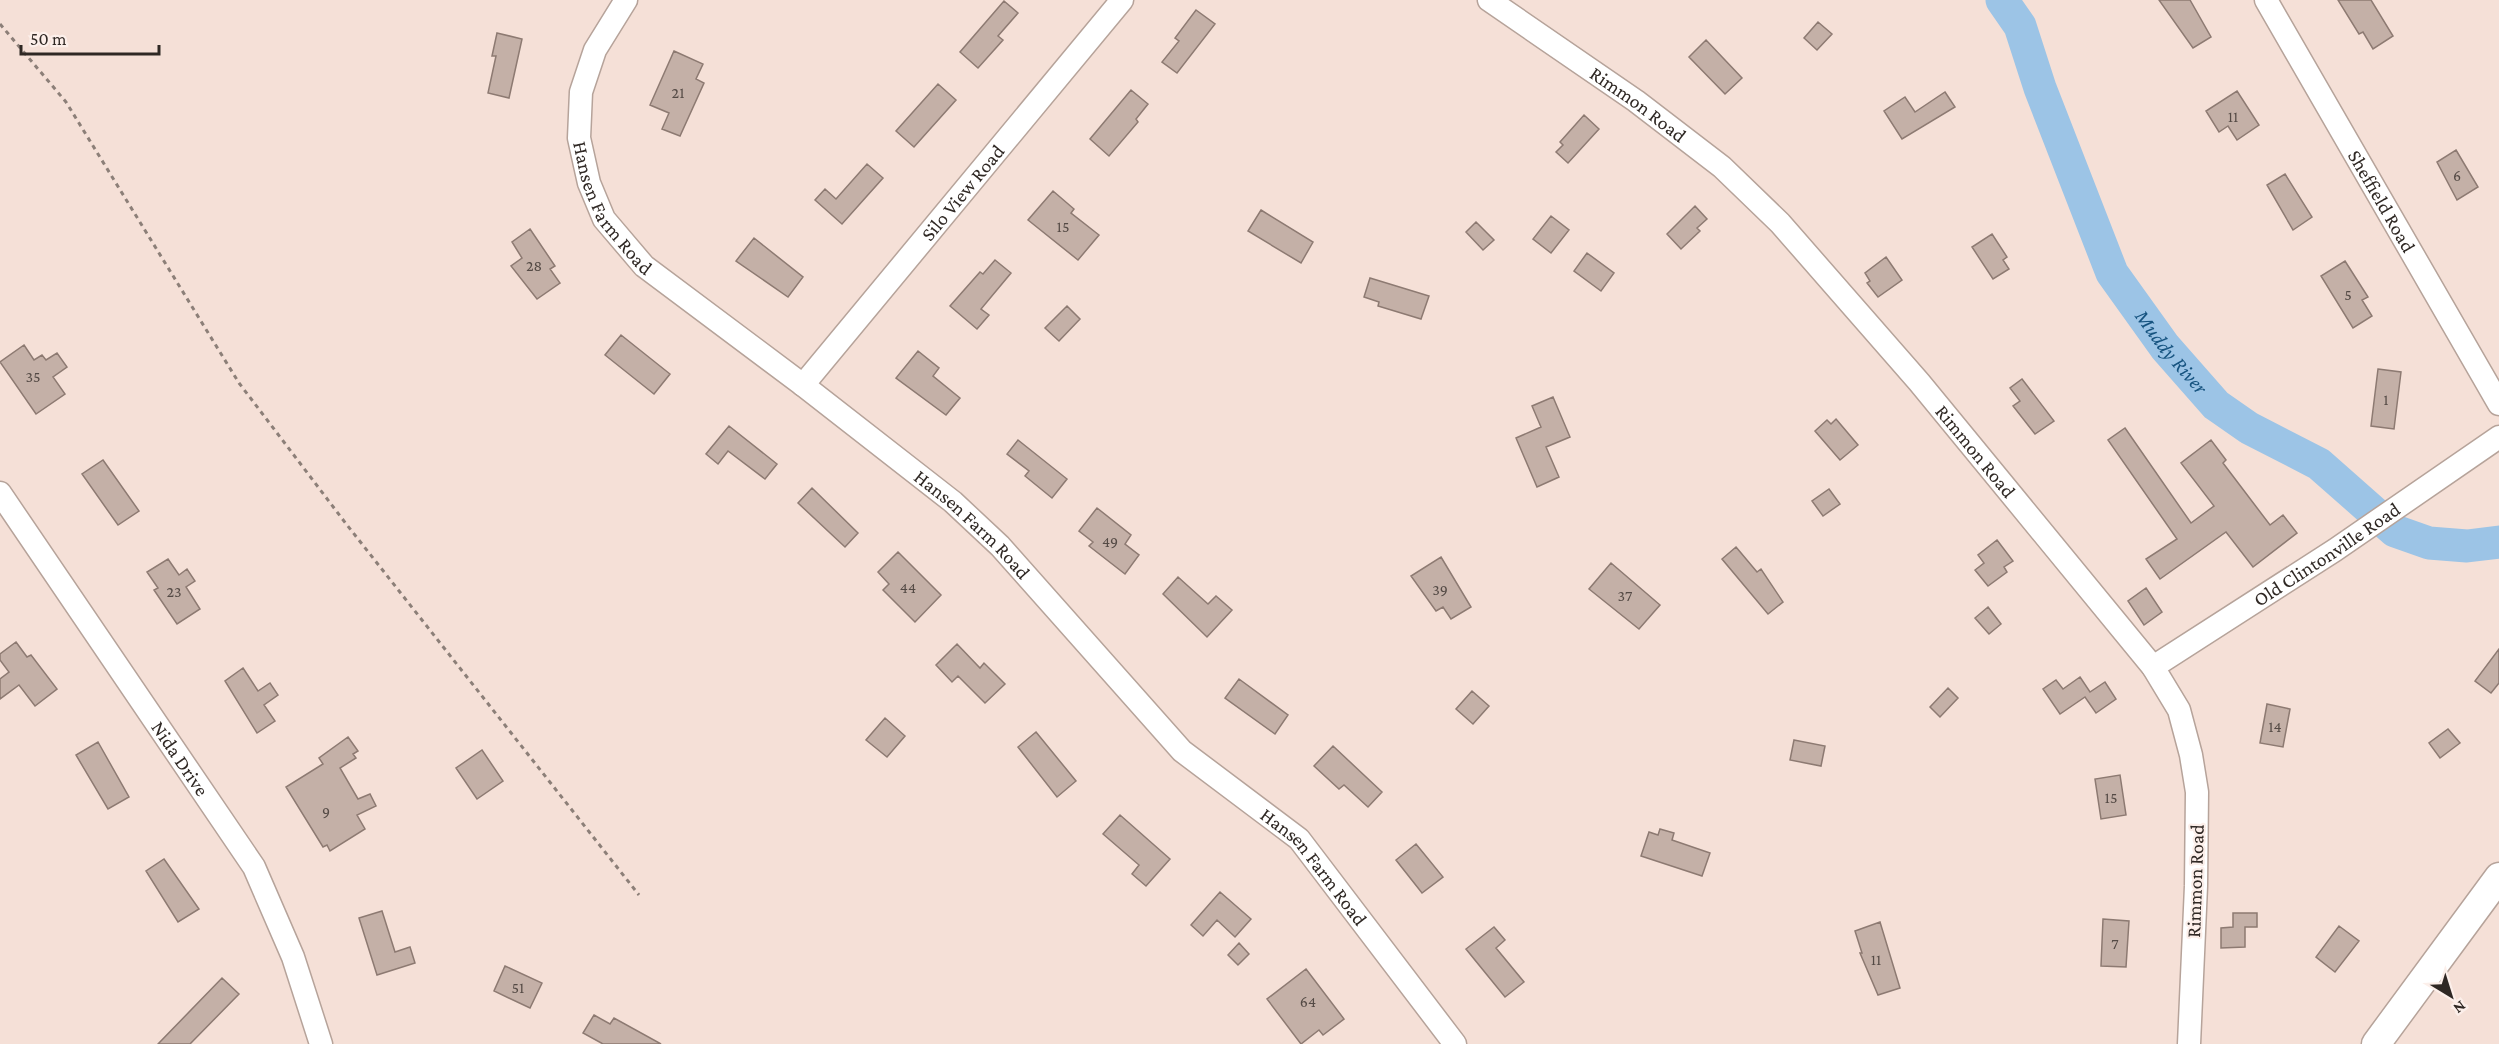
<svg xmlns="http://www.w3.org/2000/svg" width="2499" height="1044" font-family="'Crimson Pro',serif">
<rect width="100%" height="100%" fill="#f5e0d7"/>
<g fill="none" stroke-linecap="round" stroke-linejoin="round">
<path stroke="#9cc4e6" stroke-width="33" id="s1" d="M2002,0L2020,26L2040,88L2112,273L2165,347L2216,405L2249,428L2319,464L2395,531L2429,543L2467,546L2499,542"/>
</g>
<path fill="#c4b0a7" stroke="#8d7a72" stroke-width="1.5" d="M2159,0H2190L2211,37L2193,48Z
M2338,0H2371L2393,36L2373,49L2363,32L2359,34Z
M1004,1L1018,13L998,36L1003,40L978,68L960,52Z
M1196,10L1215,24L1177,73L1162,62L1179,41L1175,38Z
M1818,22L1832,34L1817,50L1804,38Z
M497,33L522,39L509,98L488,93L496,56H492Z
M1706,40L1742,78L1725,94L1689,57Z
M674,51L703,64L696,79L704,83L680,136L662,129L669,113L650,105Z
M938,84L956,100L914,147L896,131Z
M1131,90L1148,104L1136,119L1138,122L1109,156L1090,139Z
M2237,91L2259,125L2237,140L2228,126L2219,132L2206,111Z
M1945,92L1955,107L1902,139L1884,111L1905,97L1915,112Z
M1584,115L1599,129L1568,163L1556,152L1563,145L1560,142Z
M2456,150L2478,187L2457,200L2437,162Z
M867,164L883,178L842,224L815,200L825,189L836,199Z
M2285,174L2312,217L2293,230L2267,185Z
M1053,191L1074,209L1071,213L1099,235L1078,260L1028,220Z
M1695,206L1707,219L1697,228L1700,231L1681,249L1667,234Z
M1261,210L1313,242L1301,263L1248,231Z
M1551,216L1569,230L1551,253L1533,239Z
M1476,222L1494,240L1483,250L1466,232Z
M530,229L555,266L550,269L560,283L537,299L511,266L522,258L512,242Z
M1992,234L2007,257L2003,260L2009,269L1993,279L1972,247Z
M754,238L803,277L788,297L736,261Z
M1587,253L1614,273L1601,291L1574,271Z
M1886,257L1902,280L1878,297L1867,283L1870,281L1865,273Z
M995,260L1011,273L981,309L989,315L977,329L950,306L980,272L983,274Z
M2345,261L2368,297L2362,300L2372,316L2353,328L2321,276Z
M1370,278L1429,296L1421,319L1378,306L1379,302L1364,297Z
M1067,306L1080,319L1059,341L1045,328Z
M621,335L670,374L654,394L605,355Z
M24,345L34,360L42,355L46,360L57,353L67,367L53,377L65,394L36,414L0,362Z
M918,351L939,368L933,376L960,398L946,415L896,378Z
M2378,369L2401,372L2394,429L2371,426Z
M2022,379L2054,421L2035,434L2013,406L2020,401L2010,388Z
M1553,397L1570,437L1546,447L1559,477L1537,487L1516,438L1541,427L1532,406Z
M1836,419L1858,445L1840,460L1815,431L1827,420L1831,424Z
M729,426L777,464L765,479L728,451L718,464L706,454Z
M2125,428L2191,523L2214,506L2181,463L2211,440L2226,460L2223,463L2270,525L2283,515L2297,533L2253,567L2226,532L2160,579L2146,559L2177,539L2108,440Z
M1018,440L1067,479L1052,498L1025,476L1029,471L1007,454Z
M103,460L139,511L118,525L82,474Z
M812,488L858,533L845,547L798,503Z
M1829,489L1840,504L1823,516L1812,501Z
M1097,508L1131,535L1125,544L1139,555L1125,574L1089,546L1093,542L1079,531Z
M1997,540L2013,561L2004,567L2007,572L1988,586L1975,570L1984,563L1978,555Z
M1736,547L1757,572L1761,569L1783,602L1768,614L1722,559Z
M898,552L941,595L915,622L883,590L889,584L878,572Z
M1441,557L1471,607L1451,619L1443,607L1436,611L1411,576Z
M168,559L179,575L187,569L195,581L186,587L200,609L177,624L154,590L158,588L147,572Z
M1611,563L1660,605L1639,629L1589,589Z
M1178,577L1208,604L1216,596L1232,610L1207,637L1163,594Z
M2146,588L2162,612L2144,625L2128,601Z
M1988,607L2001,624L1989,634L1975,618Z
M16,642L27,657L31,655L57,689L35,706L19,685L0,699V679L9,672L0,660V654Z
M957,644L980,668L984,663L1005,684L985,703L958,676L952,682L936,665Z
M2499,649V683L2491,693L2475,681Z
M243,668L258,691L270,683L278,695L264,705L275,721L257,733L225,681Z
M2080,677L2090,692L2105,682L2116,699L2096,713L2085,697L2060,714L2043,689L2056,680L2063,689Z
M1239,679L1288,715L1275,734L1225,698Z
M1948,688L1958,698L1940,717L1930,707Z
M1472,691L1489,706L1473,724L1456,709Z
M2267,704L2290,709L2283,747L2260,743Z
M885,718L905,736L887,757L866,740Z
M2448,729L2460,743L2440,758L2429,743Z
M1036,732L1076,781L1057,797L1018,747Z
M348,737L358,751L353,754L356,758L340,768L358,799L370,794L376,806L357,815L365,829L330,851L327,845L323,847L286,787L323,764L319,758Z
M1794,740L1825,746L1821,766L1790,760Z
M98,742L129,797L108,809L76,755Z
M1333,746L1382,792L1368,807L1344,785L1339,789L1314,766Z
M482,750L503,781L477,799L456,768Z
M2120,775L2126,815L2101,819L2095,779Z
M1120,815L1170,859L1146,886L1132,874L1139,865L1103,834Z
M1660,829L1674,833L1672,840L1710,853L1702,876L1641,856L1649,832L1658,835Z
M1416,844L1443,877L1422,893L1396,860Z
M164,859L199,909L178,922L146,871Z
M1220,892L1251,919L1235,937L1217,920L1203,936L1191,925Z
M382,911L395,952L410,947L415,963L377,975L359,918Z
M2233,913H2257V927H2245V947L2221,948V928L2233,927Z
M2103,919L2129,921L2126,967L2101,966Z
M1880,922L1900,988L1878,995L1860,953H1862L1855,931Z
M2339,926L2359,941L2335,972L2316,957Z
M1494,927L1505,940L1496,948L1524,982L1505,997L1466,949Z
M1239,943L1249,954L1238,965L1228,955Z
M505,966L542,983L530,1008L494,991Z
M1306,969L1344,1019L1323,1035L1319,1030L1301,1044L1267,999Z
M222,978L239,994L190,1044H158Z
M594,1015L610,1024L614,1018L661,1044H603L583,1033Z"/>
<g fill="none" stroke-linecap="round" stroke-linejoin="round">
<defs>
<g id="minor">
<path id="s2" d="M626,0L595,50L581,92L579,138L589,183L604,219L644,266L803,385L953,502L1000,546L1182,751L1299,839L1455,1044"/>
<path id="s3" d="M1489,0L1636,101L1722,167L1780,223L1919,382L2153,667L2179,710L2191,755L2197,792L2196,886L2189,1044"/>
<path id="s4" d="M2266,0L2499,404"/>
<path id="s5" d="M803,385L1122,0"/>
<path id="s6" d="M0,493L254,867L293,957L321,1044"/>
<path id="s7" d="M2153,667L2335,550L2499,437"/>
</g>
<path id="major" d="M2376,1044L2499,877"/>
</defs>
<use href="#minor" stroke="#b6a39a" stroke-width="25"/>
<use href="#major" stroke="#b6a39a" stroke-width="31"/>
<path stroke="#8c7f78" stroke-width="3" stroke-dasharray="4.5 4.5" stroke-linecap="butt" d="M0,24L66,102L239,383L347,525L639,895"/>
<use href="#minor" stroke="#fff" stroke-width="22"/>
<use href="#major" stroke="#fff" stroke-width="28"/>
</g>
<g text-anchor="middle" stroke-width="4.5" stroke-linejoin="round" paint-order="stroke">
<g font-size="16" fill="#544a45">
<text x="678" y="98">21</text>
<text x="2233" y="122">11</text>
<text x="2457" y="181">6</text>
<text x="1063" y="232">15</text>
<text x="534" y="271">28</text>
<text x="2348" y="300">5</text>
<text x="33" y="382">35</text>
<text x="2386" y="405">1</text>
<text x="1110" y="547">49</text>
<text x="908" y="593">44</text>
<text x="1440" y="595">39</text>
<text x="174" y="597">23</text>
<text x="1625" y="601">37</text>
<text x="2275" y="732">14</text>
<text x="2111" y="803">15</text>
<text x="326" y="817">9</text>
<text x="2115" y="949">7</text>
<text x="1876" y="965">11</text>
<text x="518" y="993">51</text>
<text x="1308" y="1007">64</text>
</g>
<g font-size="20" fill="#2f2824" stroke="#fcefea">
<text dy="7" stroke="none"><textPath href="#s3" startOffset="182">Rimmon Road</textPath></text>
<text dy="7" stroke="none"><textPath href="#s5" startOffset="250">Silo View Road</textPath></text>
<text dy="7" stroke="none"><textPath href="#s4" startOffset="232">Sheffield Road</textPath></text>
<text dy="7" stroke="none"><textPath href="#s2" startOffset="228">Hansen Farm Road</textPath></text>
<text dy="7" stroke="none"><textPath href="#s3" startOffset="668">Rimmon Road</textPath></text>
<text dy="7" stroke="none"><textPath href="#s2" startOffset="714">Hansen Farm Road</textPath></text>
<text dy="7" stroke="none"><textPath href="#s7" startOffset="207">Old Clintonville Road</textPath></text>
<text dy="7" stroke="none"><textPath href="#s6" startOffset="321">Nida Drive</textPath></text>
<text dy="7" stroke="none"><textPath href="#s2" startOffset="1200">Hansen Farm Road</textPath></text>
<text transform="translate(2195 881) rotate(-88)" y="7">Rimmon Road</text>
</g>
<g font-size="21" font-style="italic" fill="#175480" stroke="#fcefea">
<text dy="7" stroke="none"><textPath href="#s1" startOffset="394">Muddy River</textPath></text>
</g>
</g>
<g transform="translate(2451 996) rotate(142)" stroke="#fcefea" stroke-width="4.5" paint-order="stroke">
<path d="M0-4.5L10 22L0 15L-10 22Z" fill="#2f2824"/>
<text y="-9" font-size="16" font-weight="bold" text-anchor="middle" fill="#2f2824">N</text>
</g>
<path d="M21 45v9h138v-9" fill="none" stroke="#2f2824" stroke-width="3"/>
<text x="30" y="45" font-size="18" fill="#2f2824" stroke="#fcefea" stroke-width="4.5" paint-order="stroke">50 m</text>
</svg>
